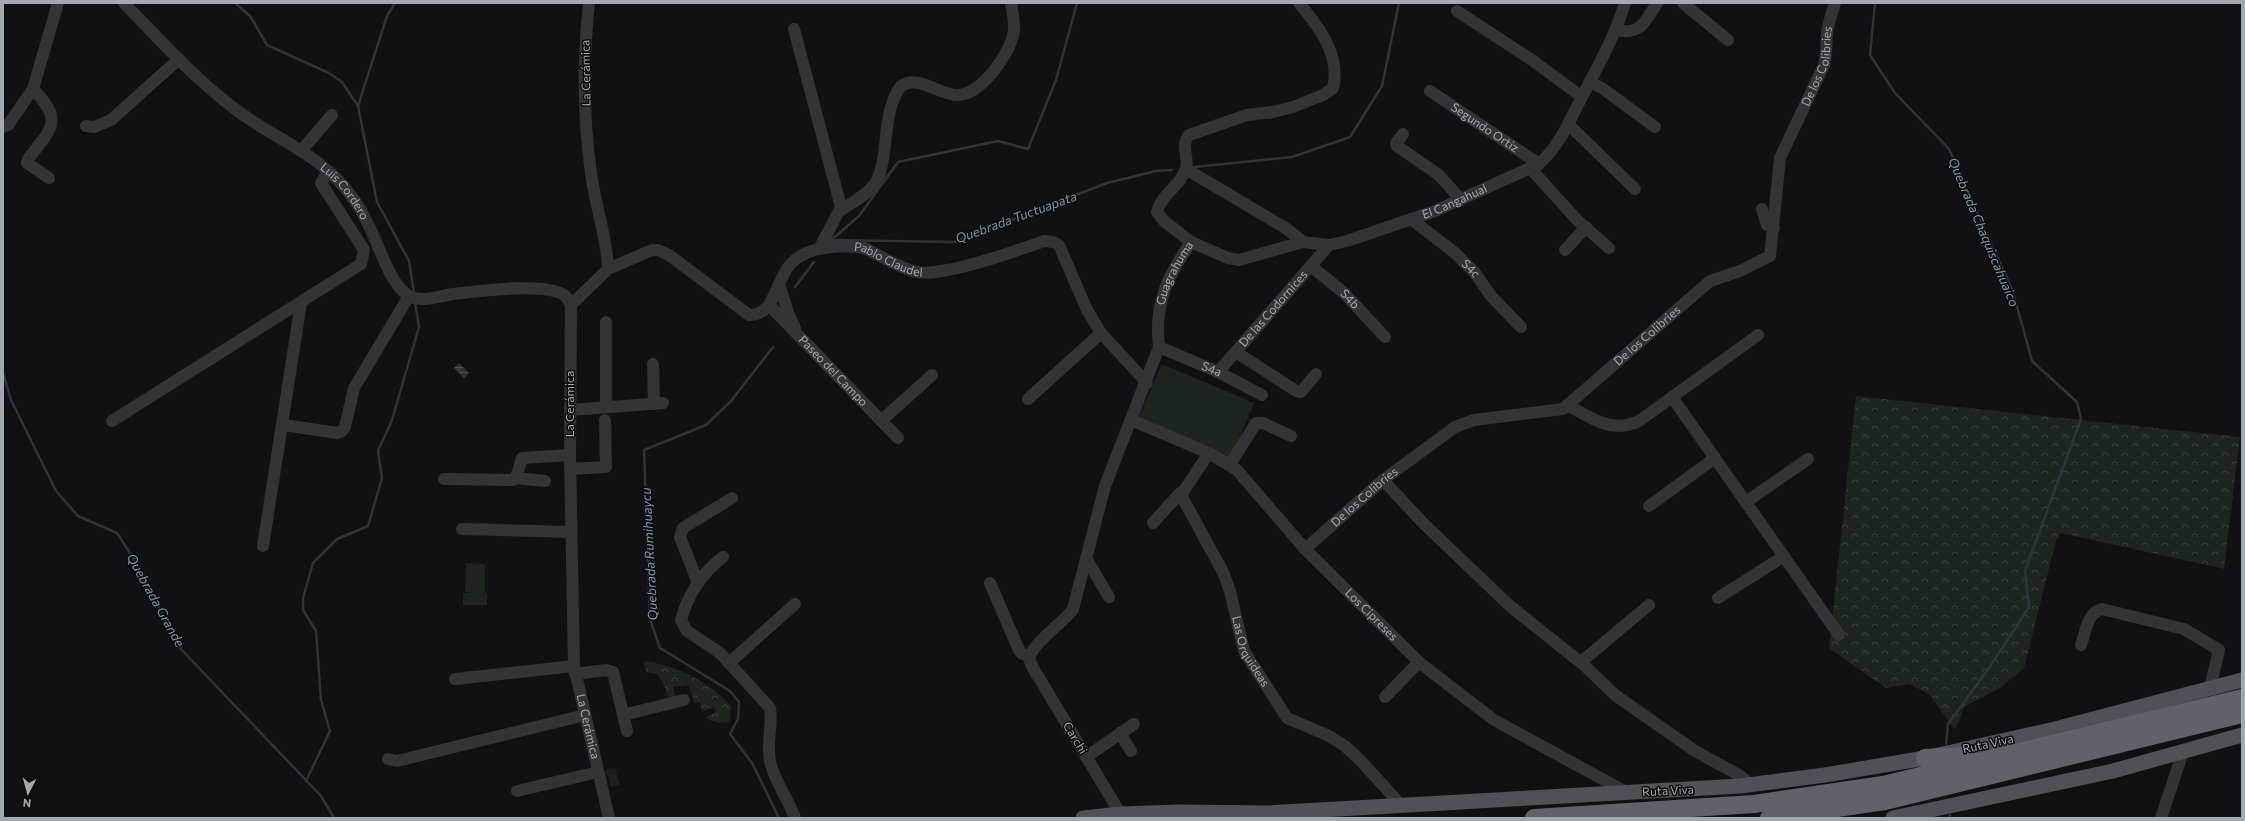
<svg xmlns="http://www.w3.org/2000/svg" width="2245" height="821" font-family="Commissioner,sans-serif">
<defs>
<pattern id="forest-crowns" width="20" height="18" patternUnits="userSpaceOnUse"><rect width="20" height="18" fill="#1e251e"/><path d="M2 6a3 3 0 1 1 6 0M12 15a3 3 0 1 1 6 0" fill="none" stroke="#3c423c"/></pattern>
<pattern id="water-rules" width="6" height="5" patternUnits="userSpaceOnUse"><rect width="6" height="5" fill="#2b353b"/><path d="M0 2.5h6" fill="none" stroke="#474f55"/></pattern>
</defs>
<rect width="100%" height="100%" fill="#111113"/>
<path fill="#1d1e20" d="M615,768L620,785L611,787L606,770Z"/>
<path fill="url(#forest-crowns)" d="M1856,396L2240,437L2224,569L2061,533L2056,541L2024,668L2000,688L1965,706L1955,730L1929,694L1909,684L1886,688L1829,648Z
M646,661C679,667 708,681 731,706L730,722L718,723L705,718L716,712L714,707L702,712L700,702L694,703L689,685L673,687L675,697L669,699L662,680H660L658,674L646,672L644,662Z"/>
<path fill="#1e251e" d="M1162,364L1254,403L1230,459L1138,419Z
M466,563L485,564V593H487V605H463V593H472L465,592Z"/>
<path fill="url(#water-rules)" d="M459,363L469,373L464,378L454,368Z"/>
<g fill="none" stroke-linecap="round" stroke-linejoin="round">
<path stroke="#2b353b" stroke-width="2.5" d="M235,3L250,16L267,45L329,73L342,82L358,106L377,202L409,261L414,293
M1875,3L1870,55L1895,93L1949,149L2013,292L2032,361L2077,402L2081,419L2025,571L2029,607L1989,668L1948,724L1946,744
M358,106L387,16L395,3
M1195,167L1292,157L1350,137L1382,86L1399,3
M832,240L954,242L1107,183L1156,171L1172,170
M829,242L859,216L898,162L998,141L1028,149L1056,80L1077,3
M795,287L814,262
M773,347L731,401L706,425L644,450L650,619L660,648L730,691L739,702L738,719L730,734L752,763L779,818
M3,373L11,400L56,491L78,516L117,533L143,573L177,645L321,796L334,818
M306,781L330,731L321,700L316,631L303,610V598L313,563L337,539L368,526L382,478L378,451L392,420L419,327L415,302
M1949,818L1950,815"/>
<g stroke="#333438" stroke-width="12">
<path id="s1" d="M124,3C160,40 194,78 235,109C268,134 308,150 337,179C350,192 361,209 369,226C379,245 390,285 409,296C422,303 440,296 453,294C478,291 544,282 564,295C568,298 569,301 571,305L570,455L574,666L609,818"/>
<path d="M589,3C583,59 583,117 591,173C595,205 607,237 608,269"/>
<path id="s2" d="M1299,3C1319,27 1341,55 1333,88L1323,95L1293,107L1273,112L1247,115L1189,135C1180,146 1189,156 1186,168C1181,186 1161,194 1157,212L1164,221L1191,242L1228,258L1239,260L1303,242L1329,245L1347,241L1435,211L1539,164C1561,144 1569,121 1583,95C1599,64 1615,36 1625,3"/>
<path d="M1683,3L1728,40"/>
<path d="M1457,11L1532,60L1582,97"/>
<path d="M794,29L841,207L819,249"/>
<path d="M1617,30C1641,36 1646,20 1657,3"/>
<path d="M1590,82L1602,88L1655,127"/>
<path d="M33,89C64,121 52,128 28,159L27,163L49,178"/>
<path id="s3" d="M1430,91L1539,164"/>
<path d="M1569,125L1635,189"/>
<path d="M86,126L94,127L111,120L179,59"/>
<path d="M3,127L8,125L33,89L58,3"/>
<path d="M1403,134L1396,143L1397,146L1439,175L1461,200"/>
<path d="M301,151L332,115"/>
<path d="M1186,169L1287,229L1303,242"/>
<path d="M1531,169L1578,221L1609,248"/>
<path d="M1762,209L1767,225L1774,228"/>
<path d="M840,211C851,203 869,194 876,182C890,156 881,112 901,86C918,74 939,95 956,95C980,97 1012,52 1014,30C1015,22 1012,12 1011,3"/>
<path id="s4" d="M1411,219L1455,253L1475,273L1491,296L1521,327"/>
<path d="M1565,250L1586,227"/>
<path id="s5" d="M1311,266L1344,293L1385,337"/>
<path d="M779,284L789,315L795,328"/>
<path id="s6" d="M571,305L608,269L652,250H658L669,255L749,315C775,315 775,283 789,266C804,246 841,244 864,248C881,256 899,268 917,272C944,277 1016,251 1044,241L1053,242L1059,245L1087,310L1101,333L1147,383"/>
<path id="s7" d="M769,305L898,438"/>
<path d="M606,322V407"/>
<path id="s8" d="M1159,347L1218,372L1262,395"/>
<path d="M1236,352L1296,391L1301,392L1316,374"/>
<path d="M653,364L654,404"/>
<path id="s9" d="M1218,372L1329,245"/>
<path d="M1672,397L1839,635"/>
<path d="M1028,399L1101,333"/>
<path d="M1567,405C1591,418 1612,434 1639,421L1758,335"/>
<path d="M570,410L663,403"/>
<path id="s10" d="M1131,420L1209,453L1237,470L1305,549L1420,663L1494,720L1628,793"/>
<path d="M112,421L361,264L364,250L321,183L328,171"/>
<path d="M881,421L932,375"/>
<path d="M284,425L337,433L342,431L345,427L354,388L409,296"/>
<path id="s11" d="M1209,453L1183,492L1182,497L1223,572L1230,591L1244,651L1287,718L1327,735L1345,746L1360,760L1401,805"/>
<path d="M1230,464L1256,423H1263L1291,436"/>
<path d="M570,469L606,467L605,420"/>
<path d="M515,478L545,481"/>
<path d="M444,479L513,480L517,475L522,458L570,455"/>
<path d="M1383,480L1423,523L1510,606L1585,666L1615,695L1695,751L1739,775L1750,784"/>
<path d="M1746,502L1808,459"/>
<path d="M1649,506L1715,458"/>
<path d="M1153,523L1180,493L1182,496"/>
<path d="M462,529L571,532"/>
<path d="M263,546L301,303"/>
<path id="s12" d="M1305,549L1383,480L1455,427L1474,420L1563,409L1710,281L1740,271L1770,256L1780,158L1824,65C1827,54 1826,44 1827,34C1828,23 1832,13 1835,3"/>
<path d="M723,557C702,573 688,594 681,620L687,631L720,653L770,708C773,725 766,742 770,761C774,781 788,798 795,818"/>
<path d="M1086,558L1109,597"/>
<path d="M698,583L680,537L683,528L732,498"/>
<path d="M990,583L1019,650L1022,654L1030,656"/>
<path d="M1718,598L1784,556"/>
<path d="M2081,645C2086,631 2087,613 2102,609L2184,629L2219,650L2210,688"/>
<path d="M1581,662L1649,605"/>
<path d="M729,663L795,604"/>
<path d="M575,674L606,670L613,672L627,731"/>
<path d="M455,679L574,666"/>
<path d="M1385,697L1419,662"/>
<path d="M623,715L684,700"/>
<path d="M1120,733L1131,751"/>
<path d="M1086,757L1134,724"/>
<path d="M388,759L397,761L585,715"/>
<path d="M517,791L598,772"/>
<path id="s13" d="M1123,818L1041,681C1037,675 1032,668 1030,661C1026,647 1065,622 1073,609L1105,486L1159,347C1154,304 1167,277 1191,242"/>
<path d="M2161,818L2183,752"/>
</g>
<path stroke="#4f5157" stroke-width="15" d="M1083,818L1121,814L1179,812L1268,813L1740,786L1825,775L1925,758L2055,729L2242,680
M1893,818L2113,771L2242,735"/>
<path stroke="#5f6268" stroke-width="18" d="M1925,758L1965,756
M1534,818L1754,804L1883,785L2242,698
M1769,818L1885,801L2242,714"/>
</g>
<g text-anchor="middle" stroke-width="3" stroke-linejoin="round" paint-order="stroke">
<g font-size="12" fill="#a3a9b3" stroke="#0c0d0e">
<text dy="4" stroke="none"><textPath href="#s12" startOffset="762">De los Colibries</textPath></text>
<text transform="translate(586 73) rotate(-91)" y="4">La Cerámica</text>
<text dy="4" stroke="none"><textPath href="#s3" startOffset="66">Segundo Ortiz</textPath></text>
<text dy="4" stroke="none"><textPath href="#s1" startOffset="292">Luis Cordero</textPath></text>
<text dy="4" stroke="none"><textPath href="#s2" startOffset="658">El Cangahual</textPath></text>
<text dy="4" stroke="none"><textPath href="#s6" startOffset="392">Pablo Claudel</textPath></text>
<text dy="4" stroke="none"><textPath href="#s4" startOffset="78">S4c</textPath></text>
<text dy="4" stroke="none"><textPath href="#s13" startOffset="605">Guagrahuma</textPath></text>
<text dy="4" stroke="none"><textPath href="#s5" startOffset="51">S4b</textPath></text>
<text dy="4" stroke="none"><textPath href="#s9" startOffset="84">De las Codornices</textPath></text>
<text dy="4" stroke="none"><textPath href="#s12" startOffset="415">De los Colibries</textPath></text>
<text dy="4" stroke="none"><textPath href="#s8" startOffset="57">S4a</textPath></text>
<text dy="4" stroke="none"><textPath href="#s7" startOffset="92">Paseo del Campo</textPath></text>
<text transform="translate(570 404) rotate(-90)" y="4">La Cerámica</text>
<text dy="4" stroke="none"><textPath href="#s12" startOffset="79">De los Colibries</textPath></text>
<text dy="4" stroke="none"><textPath href="#s10" startOffset="315">Los Cipreses</textPath></text>
<text dy="4" stroke="none"><textPath href="#s11" startOffset="222">Las Orquideas</textPath></text>
<text dy="4" stroke="none"><textPath href="#s1" startOffset="1009">La Cerámica</textPath></text>
<text transform="translate(1075 738) rotate(59)" y="4">Carchi</text>
<text transform="translate(1988 744) rotate(-12)" y="4">Ruta Viva</text>
<text transform="translate(1668 791) rotate(-3)" y="4">Ruta Viva</text>
</g>
<g font-size="13" font-style="italic" fill="#7b9aad" stroke="#0c0d0e">
<text transform="translate(1016 217) rotate(-20)" y="5">Quebrada Tuctuapata</text>
<text transform="translate(1984 232) rotate(67)" y="5">Quebrada Chaquiscahuaico</text>
<text transform="translate(649 554) rotate(-93)" y="5">Quebrada Rumihuaycu</text>
<text transform="translate(156 600) rotate(61)" y="5">Quebrada Grande</text>
</g>
</g>
<rect width="2245" height="821" fill="none" stroke="#a3a9b3" stroke-width="8"/>
<g transform="translate(28 793) rotate(186)" stroke="#0c0d0e" stroke-width="3" paint-order="stroke">
<path d="M0-3L7 15L0 10L-7 15Z" fill="#a3a9b3"/>
<text y="-6" font-size="11" font-weight="bold" text-anchor="middle" fill="#a3a9b3">N</text>
</g>
</svg>
